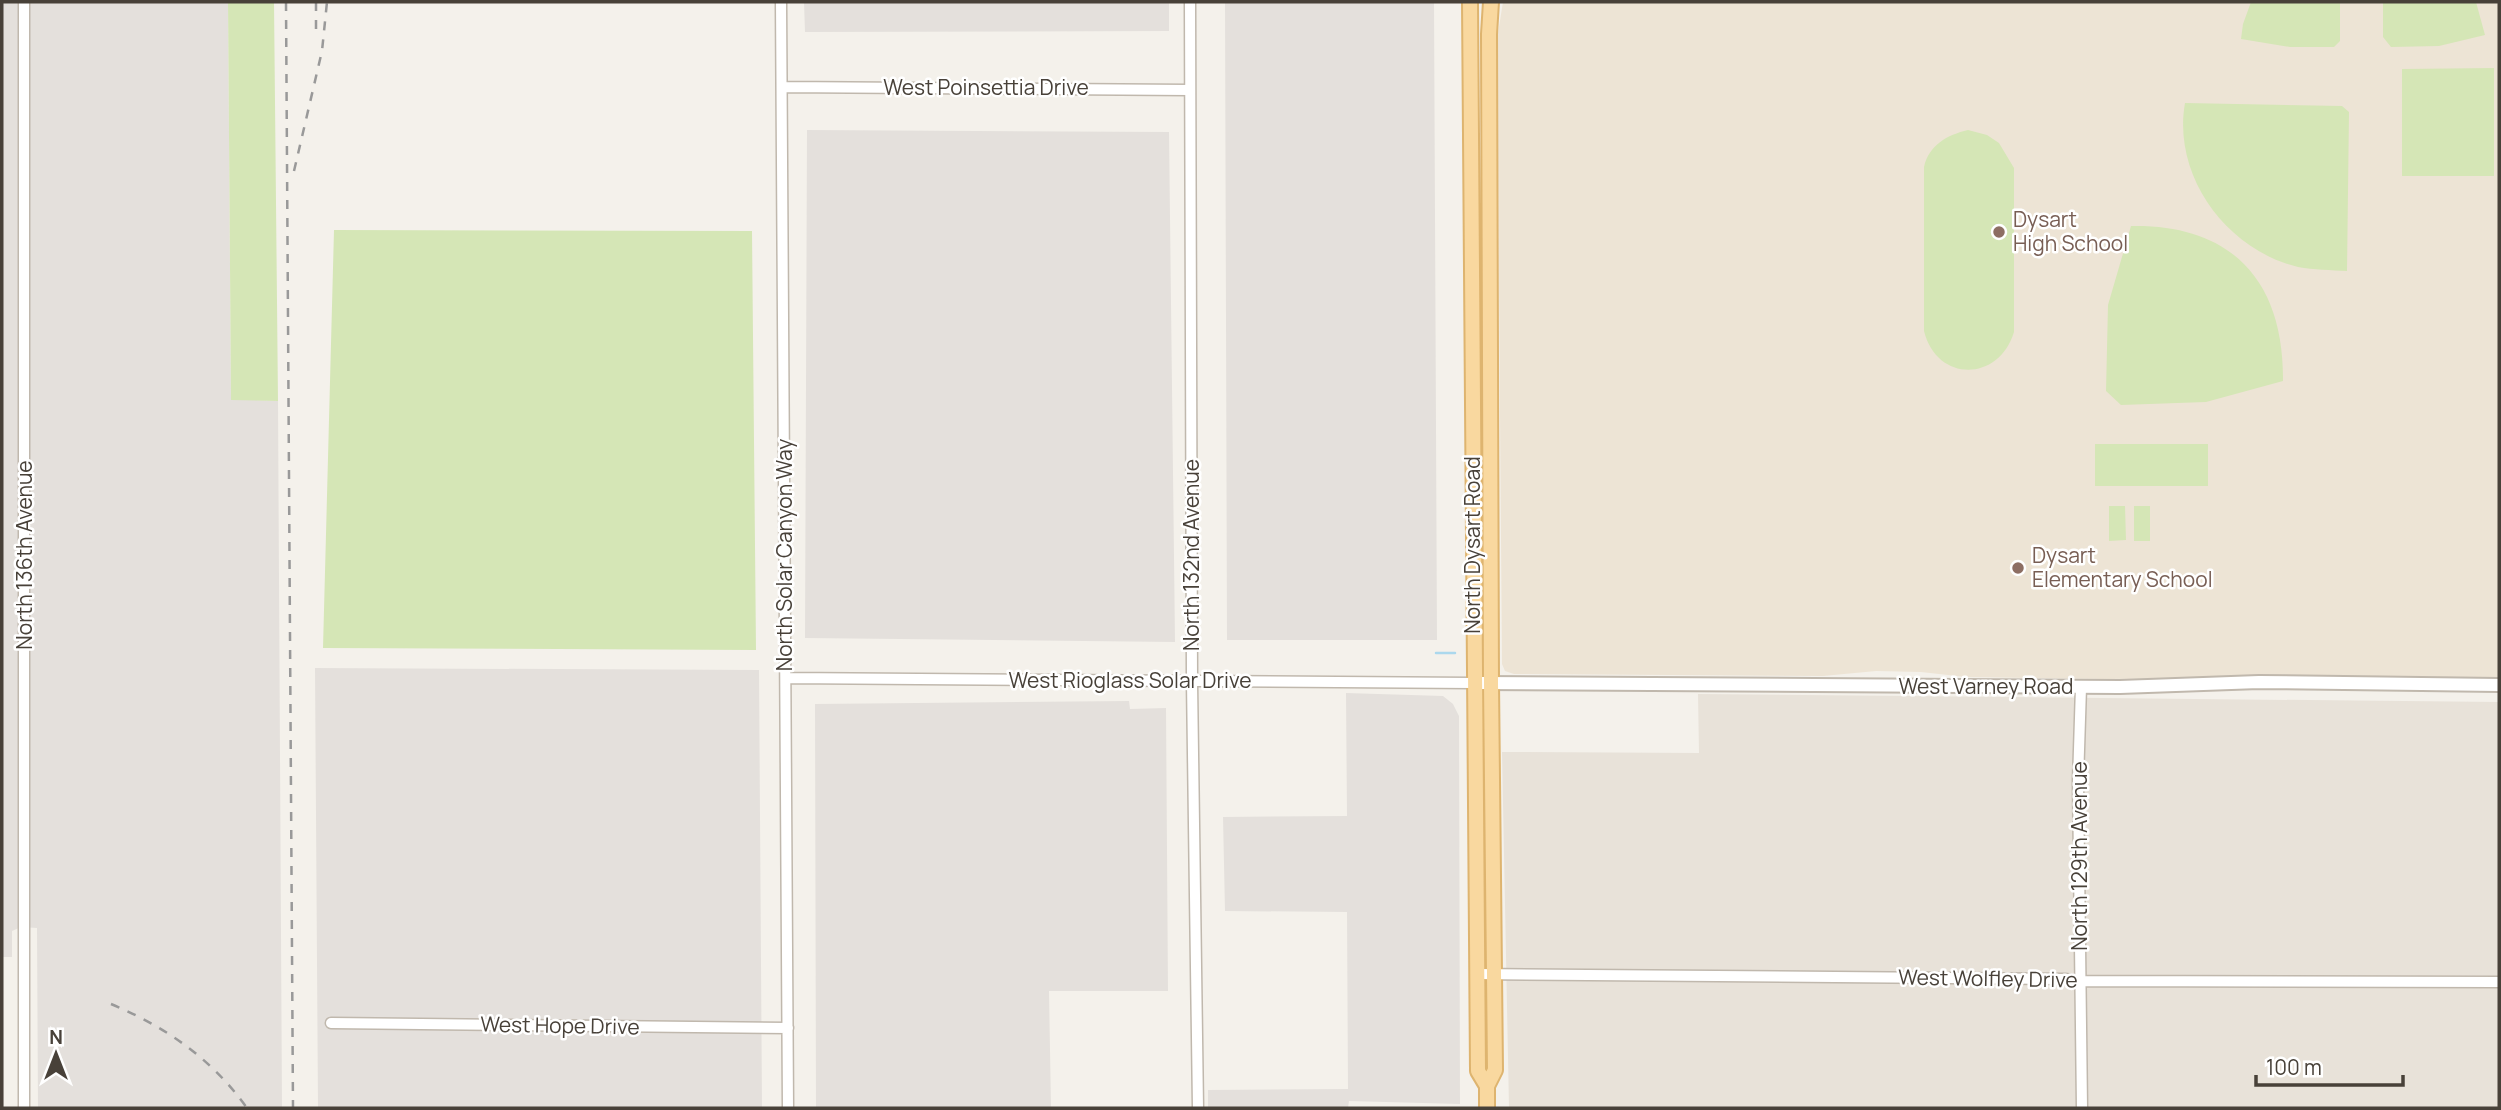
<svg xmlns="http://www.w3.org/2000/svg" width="2501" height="1110" font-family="Manrope,sans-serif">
<rect width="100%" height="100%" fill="#f4f1eb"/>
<path fill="#e8e2d9" d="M1698,694L2499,702V1108H1509L1502,752L1699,753Z"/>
<path fill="#e4e0dc" d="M2,2H228L231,399L278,401L282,1108H38L37,928L21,927L12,931V957H3L4,1108H2Z
M804,2H1169V31L805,32Z
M1225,2H1434L1437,640H1227Z
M807,130L1169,132L1175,642L805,638Z
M315,668L759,670L762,1108H318Z
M1346,693L1443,696L1453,704L1459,716L1460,1104L1349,1101L1348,1108H1208V1090L1348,1089L1347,912L1225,911L1223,817L1347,816Z
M1129,701L1130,709L1166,708L1168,991H1049L1051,1108H816L815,704Z"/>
<path fill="#ede4d5" d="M1503,2H2499V678L2102,679L1966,677L1921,672L1876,671L1823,676L1514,674L1505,671L1502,664L1497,39Z"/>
<path fill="#d5e6b6" d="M228,2H274L278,401L231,400Z
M2251,2H2340V41L2334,47H2290L2241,39L2243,24Z
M2383,2H2476L2485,35L2439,46L2391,47L2383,37Z
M2494,68V176H2402V69Z
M2185,103L2342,106L2349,112L2347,271C2331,270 2314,270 2298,267C2227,250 2172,176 2185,103Z
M1968,130L1987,135L1999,143L2014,168V332C1999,382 1937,383 1924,331V167C1929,145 1947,135 1968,130Z
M2131,226C2233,224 2284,282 2283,381L2206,402L2121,405L2106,391L2108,305Z
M334,230L752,231L756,650L323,648Z
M2095,444H2208V486H2095Z
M2109,506H2125L2126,540L2109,541Z
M2134,506H2150V541H2134Z"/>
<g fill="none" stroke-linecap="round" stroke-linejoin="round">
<path stroke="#abd8ed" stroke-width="2.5" d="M1436,653H1455"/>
<defs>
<path id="minor" d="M24,2V1108
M781,2L788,1108
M1190,2L1192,682L1198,1108
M783,87L1190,90
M786,678L1473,683
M2081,687L2078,781L2082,1108
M1477,974L2065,979L2080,981L2499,982
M331,1023L788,1028"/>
<path id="tertiary" d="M1481,683L2120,687L2259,682L2499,685"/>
<path id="primary" d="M1470,2L1478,1071L1487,1086
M1487,1108V1086L1495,1070L1491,683L1489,34L1491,2"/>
</defs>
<use href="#minor" stroke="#c0b8ad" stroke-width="13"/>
<use href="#tertiary" stroke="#c0b8ad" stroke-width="16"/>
<use href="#primary" stroke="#deb46f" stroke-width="18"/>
<use href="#minor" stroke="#fff" stroke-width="10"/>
<use href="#tertiary" stroke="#fff" stroke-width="12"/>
<use href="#primary" stroke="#f9d89f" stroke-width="14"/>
<path stroke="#999" stroke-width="2.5" stroke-dasharray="9 9" stroke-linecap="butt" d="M286,2L293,1108
M316,2V37
M294,171L322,51L327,2
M111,1004C166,1027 212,1059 247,1108"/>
</g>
<g fill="#8d6e63" stroke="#fff" stroke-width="2.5">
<circle cx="1999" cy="232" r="7"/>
<circle cx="2018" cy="568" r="7"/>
</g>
<g text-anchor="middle" stroke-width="5" stroke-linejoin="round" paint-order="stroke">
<g font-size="21" fill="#484139" stroke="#fff">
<text x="986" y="95">West Poinsettia Drive</text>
<text transform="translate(1473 545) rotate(-90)" y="7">North Dysart Road</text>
<text transform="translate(25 555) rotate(-90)" y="7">North 136th Avenue</text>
<text transform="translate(785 555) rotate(-90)" y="7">North Solar Canyon Way</text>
<text transform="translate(1192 555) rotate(-90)" y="7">North 132nd Avenue</text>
<text x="1130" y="688">West Rioglass Solar Drive</text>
<text x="1986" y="694">West Varney Road</text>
<text transform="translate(2080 856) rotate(-90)" y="7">North 129th Avenue</text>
<text transform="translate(1988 979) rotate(1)" y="7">West Wolfley Drive</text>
<text transform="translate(560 1026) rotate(1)" y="7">West Hope Drive</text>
</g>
<g font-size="21" fill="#785e54" stroke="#fff" text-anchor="start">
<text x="2013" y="227">Dysart<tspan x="2013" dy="24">High School</tspan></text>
<text x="2032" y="563">Dysart<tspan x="2032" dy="24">Elementary School</tspan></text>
</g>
</g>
<rect width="2501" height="1110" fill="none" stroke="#484139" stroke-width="7"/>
<g transform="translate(56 1054)" stroke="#ffffff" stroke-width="5" paint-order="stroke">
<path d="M0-5L12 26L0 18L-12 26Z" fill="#484139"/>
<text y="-10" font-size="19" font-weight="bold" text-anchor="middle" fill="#484139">N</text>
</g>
<path d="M2256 1075v10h147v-10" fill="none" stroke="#484139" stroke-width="3.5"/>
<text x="2266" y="1075" font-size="21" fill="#484139" stroke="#ffffff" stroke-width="5" paint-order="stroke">100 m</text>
</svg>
